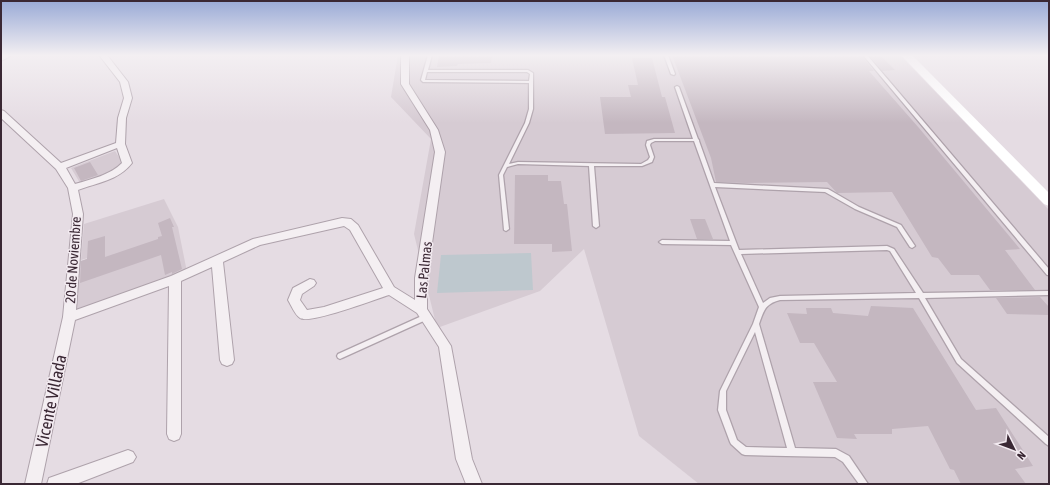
<svg xmlns="http://www.w3.org/2000/svg" width="1050" height="485" font-family="'Asap Condensed',sans-serif">
<rect width="100%" height="100%" fill="#e5dce3"/>
<path fill="#d6cbd3" d="M398,55H900L1049,210V484H699L639,436L584,249L540,291L437,328L414,234L431,139L391,97Z
M115,151L125,166L80,183L71,168Z
M164,199L178,227L187,272L75,315L78,262L101,254L81,260L84,224Z"/>
<path fill="#bec8ce" d="M531,253L533,290L437,293L441,255Z"/>
<path fill="#c4b7c0" d="M439,55H492L491,63L458,64L457,66L437,67Z
M672,55L862,56L874,71H869L919,128L1020,249L1005,250L1035,290H990L979,275H951L938,258L932,257L892,192L837,193L827,182L745,183L716,182L711,158Z
M880,55L895,70L882,71L870,56Z
M632,58H652L662,97H665L675,133L605,134L600,97H631L628,85H638Z
M90,162L98,175L81,181L74,168Z
M515,175H548V181H561L564,204H567L572,251L552,252V244H514Z
M170,218L174,227H172L182,269L172,274V272L165,275L161,255L80,283L81,261L87,259L88,241L105,236V257L158,239V237L162,236L158,223Z
M690,219H705L713,239H697Z
M1040,297L1049,307V315L1007,314L996,298Z
M871,306L913,308L976,410L996,408L1033,466L1015,469L1026,484H961L954,470L950,469L928,426L892,429V434H854L857,439L837,438L813,382H837L814,343H800L787,313L807,314L806,308H831L833,313L868,316Z"/>
<g fill="none" stroke-linecap="round" stroke-linejoin="round">
<defs>
<path id="lane" d="M428,55H432L428,70H528L533,73V109L529,123L509,164L518,162L641,164L648,160L650,157L646,145L647,141L654,139H693L675,87L677,86L679,87L698,139L699,140V141L714,183L828,189L859,207L901,225L915,246L912,248L910,247L897,227L855,209L825,192L715,187L739,250L887,246L894,249L923,293L1049,291V295L925,298L961,359L1049,437V446L1046,444L957,363L919,298L780,300C765,304 764,310 759,324L795,448L836,449L849,456L868,484H859L843,462L835,457L745,455L742,454L731,444L730,442L718,410L720,391L753,324L759,307L731,245L662,244L659,242L662,240L730,241L694,141H655L651,143L650,145L654,157L652,162L642,166H594L599,226L596,228L593,226L589,166L518,164L507,167L503,175L509,229L506,231L504,230L499,175L525,123L529,109V83L423,82L421,80ZM427,72H527L530,74L529,81L425,80ZM887,250L890,251L916,293L780,296L770,298L763,303L741,254ZM755,332L787,448L746,447L737,440L726,410V391Z
M664,55H668L675,74L674,75L671,74Z
M863,55H867L1049,269V275H1047Z
M424,315H428L429,317L428,319L342,358L340,359L338,358L337,356L338,354Z"/>
<path id="street" d="M12,55L1,61V56Z
M99,55H107L128,82L132,98L126,118L125,144L132,163C119,180 97,183 78,190L83,214L76,310L171,276L253,239L342,218L351,219L358,225L394,287L415,300V278L435,152L430,130L401,84V55H409V84L438,130L445,152L427,278V309L451,346L472,459L482,484H466L456,459L439,347L417,313L389,295C376,299 308,325 300,318C295,315 291,305 288,300L293,288L310,279L314,280L316,283L314,286L302,294L300,300L307,310L324,307L383,288L350,230L344,226L260,245L223,262L234,360L232,364L227,366L222,364L220,360L212,267L181,281V434L179,439L174,441L169,439L167,434L169,286L75,320L41,484H25L63,317L73,214L68,188L56,169L1,118V110L4,111L61,163L116,143L118,118L124,98L120,82ZM117,148L122,163C110,175 92,179 75,184L66,168Z
M128,450L133,452L136,457L133,462L76,484H47L49,478Z"/>
</defs>
<use href="#lane" stroke="#aea2ab" stroke-width="2.5"/>
<use href="#street" stroke="#aea2ab" stroke-width="2"/>
<use href="#lane" fill="#f4eff2" fill-rule="evenodd"/>
<use href="#street" fill="#f4eff2" fill-rule="evenodd"/>
<path fill="#fff" fill-rule="evenodd" d="M901,55H912L1049,193V206L1044,204Z"/>
</g>
<linearGradient id="sky" x2="0" y2="1"><stop stop-color="#99aad6"/><stop offset="0.45" stop-color="#f3eff2"/><stop offset="1" stop-color="#f3eff2" stop-opacity="0"/></linearGradient>
<rect width="1050" height="123" fill="url(#sky)"/>
<g text-anchor="middle" stroke-width="3" stroke-linejoin="round" paint-order="stroke">
<g font-size="14" fill="#3a2834" stroke="#f3ebf1">
<text transform="translate(73 260) rotate(-86)" y="5">20 de Noviembre</text>
<text transform="translate(424 270) rotate(-84)" y="5">Las Palmas</text>
</g>
<g font-size="17" fill="#3a2834" stroke="#f3ebf1">
<text transform="translate(51 401) rotate(-78)" y="6">Vicente Villada</text>
</g>
</g>
<rect width="1050" height="485" fill="none" stroke="#3a2834" stroke-width="4"/>
<g transform="translate(1014 449) rotate(132)" stroke="#f3ebf1" stroke-width="3" paint-order="stroke">
<path d="M0-3L7 15L0 10L-7 15Z" fill="#3a2834"/>
<text y="-6" font-size="11" font-weight="bold" text-anchor="middle" fill="#3a2834">N</text>
</g>
</svg>
